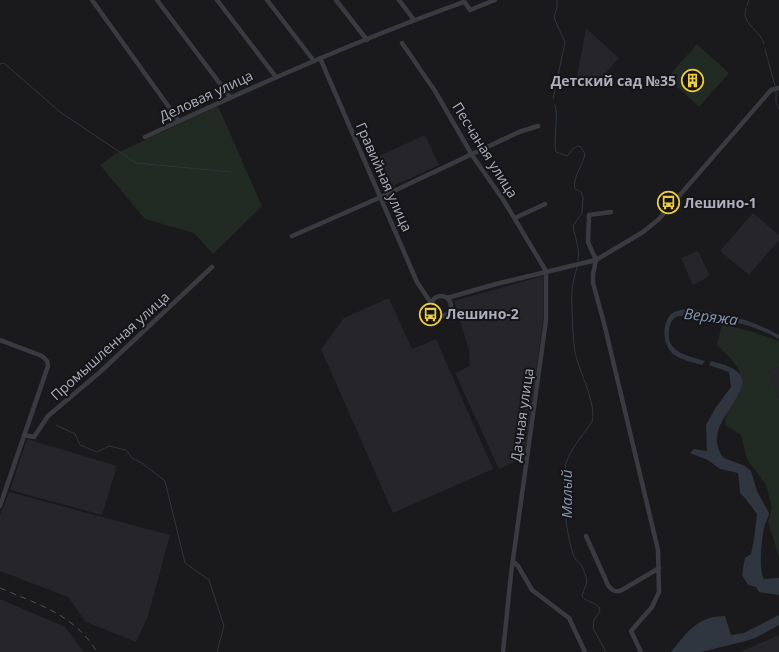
<svg xmlns="http://www.w3.org/2000/svg" width="779" height="652" font-family="'Open Sans',sans-serif">
<rect width="100%" height="100%" fill="#1a191c"/>
<path fill="#262529" d="M586,28L619,58L591,89L577,76Z
M425,135L439,165L384,190L370,160Z
M753,213L779,235V240L749,275L720,251Z
M698,251L710,276L693,285L681,258Z
M543,276V320L525,457L499,469L455,373L470,366L469,350L454,301Z
M389,298L412,349L436,339L493,469L393,513L321,349L344,318Z
M779,367V399L767,371Z
M27,439L117,466L102,515L10,490Z
M9,492L170,535L148,616L136,642L86,622L68,597L0,571V515Z
M0,599L65,627L84,652H0Z
M779,635V652H740Z"/>
<path fill="#212a23" d="M697,44L729,73L699,107L667,78Z
M218,106L262,206L213,254L194,233L145,219L100,165L115,154Z
M722,324L750,331L779,341V367L768,371L779,399V557L768,522L772,507L766,485L747,459L741,435L725,425C725,416 727,413 731,406C749,375 741,368 717,345Z"/>
<path fill="#2f363f" d="M686,309C719,312 749,318 779,335V339C754,325 727,319 699,317C692,316 682,314 676,317C672,319 669,326 669,330C665,353 690,356 705,361L702,365C692,362 681,360 673,354C663,345 661,325 671,314C675,311 680,310 686,309Z
M711,361C724,365 738,367 743,380C740,406 701,431 724,458L745,466L751,471L757,491L769,513C769,518 765,522 764,528C762,540 758,568 764,579L779,578V595L759,592L756,587L748,585L742,575L745,558L751,554L754,539L757,514L745,498L740,493L738,473L720,469L708,460L690,453L694,449L707,451L706,425L716,407L731,387L729,372L709,365Z
M779,615V625L755,638L742,642L701,652H671C687,632 698,616 725,616L731,635L744,633Z"/>
<g fill="none" stroke-linecap="round" stroke-linejoin="round">
<path stroke="#2f363f" stroke-width="1" d="M747,5L749,0
M746,8C740,24 761,30 764,44
M765,49L775,86
M0,64L4,63L60,112L136,163L231,172
M776,92V103L779,109
M553,99L565,42L554,18L557,7V0
M555,105C559,118 553,136 556,152L567,156L574,148L578,146L581,147L585,154C583,165 572,178 575,189L581,192L583,197L582,213L573,226C575,238 580,248 578,261
M577,267C575,274 573,282 572,290C571,303 573,338 575,352C579,372 597,404 592,422C584,433 574,445 568,458C559,476 566,534 573,554C574,559 579,562 582,566C584,571 586,576 587,581L582,596C587,604 599,601 600,611L594,620L593,628L606,652
M56,425L75,434L80,445L97,452L109,446L126,450L132,458L142,463L165,481L185,563L209,580L224,626L217,652"/>
<path stroke="#3a3b40" stroke-width="4.5" d="M92,0L179,121
M157,0L230,97
M217,0L276,77
M267,0L314,61
M336,0L367,40
M399,0L414,20
M464,1L470,10L495,0
M402,43L435,91L472,155L504,201L546,271V320L511,574L503,652
M320,58L417,282L431,303
M145,137C250,88 355,41 464,2
M611,212L589,215L588,242L596,260L593,274V283L604,323L658,550L659,592L652,607L631,631L641,652
M515,218L545,204
M292,236L381,197L519,132L538,126
M431 306a10 10 0 1 1 20 0a10 10 0 1 1-20 0Z
M447,298L496,284L596,260L643,232L659,219L771,90L779,88
M0,340L42,356L47,361L48,366L0,506
M24,435L34,437L48,416L99,373L212,267
M586,536L608,585C612,591 616,593 622,590L659,568
M513,561L518,566L532,590L569,618L585,652"/>
<path stroke="#4e4e55" stroke-width="1" stroke-dasharray="6 5" stroke-linecap="butt" d="M0,588C39,605 74,614 97,652"/>
</g>
<defs>
<symbol id="building-ring" viewBox="-11 -11 22 22"><circle r="9.5" fill="#151417" stroke="#edcd40" stroke-width="1.5"/><path d="M-4-6H4V6H1V3H-1V6H-4ZM-2.5-4.3h1.7v1.8h-1.7ZM.8-4.3h1.7v1.8H.8ZM-2.5-1h1.7V.8h-1.7ZM.8-1h1.7V.8H.8Z" fill="#edcd40"/></symbol>
<symbol id="bus-ring" viewBox="-11 -11 22 22"><circle r="9.5" fill="#151417" stroke="#edcd40" stroke-width="1.5"/><path d="M-5-6H5V4H4V6H2V4H-2V6H-4V4H-5ZM-3.5-4V0h7V-4ZM-3.5 1.2v1.5H-2V1.2ZM2 1.2v1.5H3.5V1.2Z" fill="#edcd40"/></symbol>
</defs>
<g fill-rule="evenodd">
<use href="#building-ring" x="680" y="68" width="25" height="25"/>
<use href="#bus-ring" x="656" y="190" width="25" height="25"/>
<use href="#bus-ring" x="418" y="302" width="25" height="25"/>
</g>
<g text-anchor="middle" stroke-width="4" stroke-linejoin="round" paint-order="stroke">
<g font-size="14" font-weight="bold" fill="#acaebb" stroke="#151417" text-anchor="start">
<text x="676" y="86" text-anchor="end">Детский сад №35</text>
<text x="684" y="208">Лешино-1</text>
<text x="446" y="319">Лешино-2</text>
</g>
<g font-size="14" fill="#acaebb" stroke="#151417">
<text transform="translate(206 96) rotate(-25)" y="5">Деловая улица</text>
<text transform="translate(485 150) rotate(58)" y="5">Песчаная улица</text>
<text transform="translate(384 177) rotate(66)" y="5">Гравийная улица</text>
<text transform="translate(110 346) rotate(-42)" y="5">Промышленная улица</text>
<text transform="translate(522 415) rotate(-82)" y="5">Дачная улица</text>
</g>
<g font-size="15" font-style="italic" fill="#8597b4" stroke="#151417">
<text transform="translate(711 317) rotate(7)" y="5">Веряжа</text>
<text transform="translate(567 494) rotate(-90)" y="5">Малый</text>
</g>
</g>
</svg>
